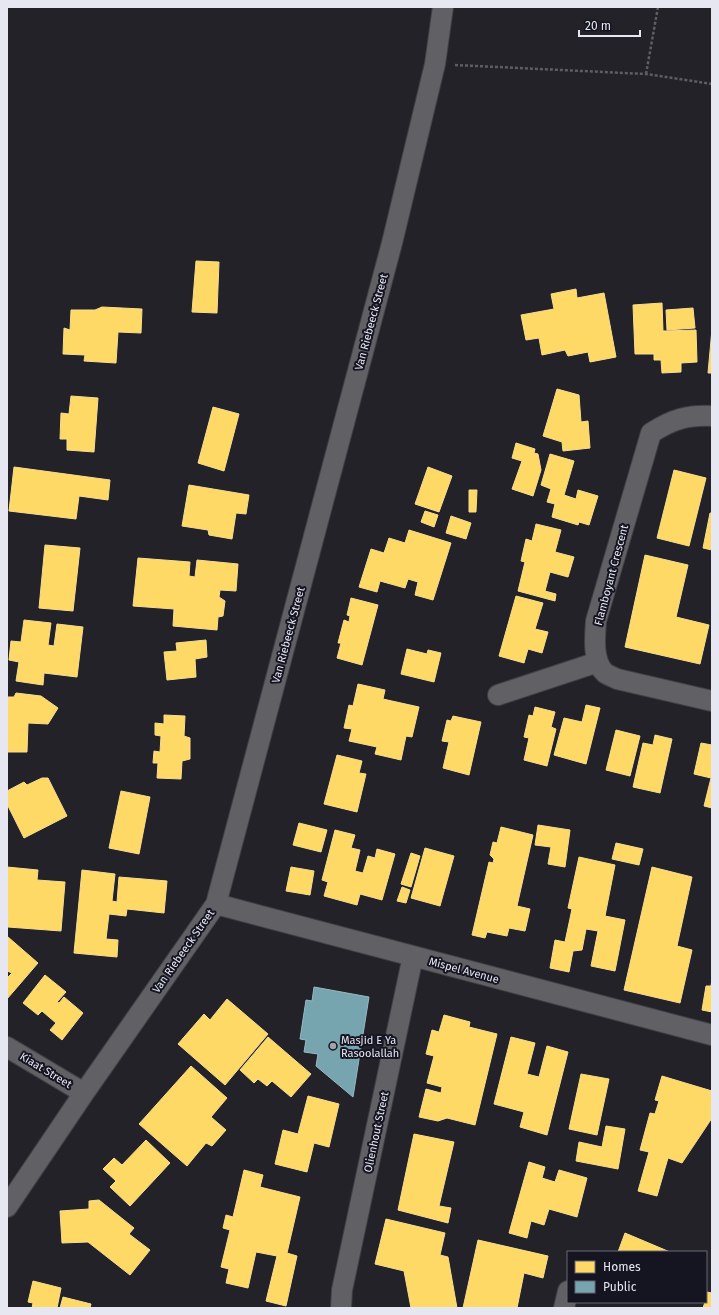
<svg xmlns="http://www.w3.org/2000/svg" width="719" height="1315" font-family="'Fira Sans',sans-serif">
<rect width="100%" height="100%" fill="#222228"/>
<path fill="#ffd966" stroke="#f8dd8f" d="M196,261L219,262L217,313L192,312Z
M576,289L577,298L604,293L616,357L590,362L588,352L568,356L565,350L542,355L539,338L526,340L521,315L554,309L551,294Z
M662,303L663,331L696,330L697,362L681,363V372L662,373L661,360H654V354H635L633,305Z
M102,307L142,309L141,333L118,332L116,363L84,361L85,355L63,354L64,328L70,330L71,310H95Z
M693,308L695,328L667,330L666,310Z
M712,329V373H708Z
M557,389L579,395L581,422L588,421L590,448L563,451L562,442L543,436Z
M71,396L98,398L94,452L67,450V439H60L61,413L69,414Z
M213,407L239,414L224,471L198,463Z
M516,443L535,449L534,453L538,454L541,470L533,496L512,489L522,461L512,458Z
M550,454L574,461L564,495L576,499L578,490L598,496L589,525L579,522L578,525L552,517L555,504L547,502L551,489L541,485Z
M14,467L110,480L108,500L79,496L76,519L9,511Z
M428,467L452,476L439,512L415,504Z
M674,470L706,478L689,546L657,538Z
M189,485L249,495L246,514L236,513L232,539L209,535L208,530L182,526Z
M469,490H477L476,512H469Z
M425,511L438,515L434,527L421,522Z
M710,513H712V550L703,548Z
M451,516L471,523L466,539L446,533Z
M536,524L561,530L555,552L574,557L568,577L550,572L545,591L556,594L555,601L518,591L525,562L521,561L526,539L532,541Z
M409,530L451,543L433,600L415,595L418,582L408,579L405,588L380,581L377,592L359,587L371,549L384,553L389,538L405,543Z
M45,545L80,548L73,611L39,608Z
M645,555L688,565L676,617L709,625L700,664L625,647Z
M138,558L190,562L189,576L195,577L197,560L238,564L236,591L220,590L219,597L225,601L223,616L218,617L217,630L173,626L174,609L133,606Z
M516,596L543,603L535,629L548,632L542,653L528,649L524,663L499,656Z
M351,598L378,605L362,665L337,658L341,643H338L344,620L349,622L350,616L347,615Z
M24,620L51,623L48,645L54,646L57,624L83,627L77,677L44,673L43,685L16,681L19,662L9,660L11,641L21,642Z
M206,640L207,657L195,659L196,677L167,680L164,652L177,651L176,643Z
M407,649L427,654L428,650L441,653L434,682L401,674Z
M358,684L385,690L383,699L419,707L412,737L406,736L401,760L375,754L377,747L349,741L352,729L344,728L349,705L353,706Z
M16,693L41,696L58,708L48,724L28,723L27,752H7V697H14Z
M586,705L600,708L586,764L554,755L564,718L582,722Z
M535,707L555,712L551,727L556,729L547,766L524,760L529,738L524,737L529,715L533,716Z
M164,715L185,716L184,736L190,738V759L182,761L181,779L157,778L158,763H153L154,751L160,752L161,736L155,735V723L164,724Z
M453,716L481,722L469,775L443,768L449,742L442,741L447,720L451,721Z
M616,730L640,736L630,776L606,770Z
M655,735L672,739L660,793L633,787L643,743L653,745Z
M701,743L712,745V808L704,806L711,778L694,774Z
M337,755L362,761L359,773L366,774L357,812L324,804Z
M42,778H48L67,816L24,838L7,804V791L24,782L27,785Z
M121,791L150,797L139,854L109,848Z
M299,823L327,830L321,852L293,845Z
M538,825L570,830L565,867L548,864L551,847L535,845Z
M501,827L533,835L517,906L530,909L525,931L509,928L507,936L487,932L485,938L472,935L489,862L493,863L494,859L490,855L493,842L497,843Z
M335,830L355,835L351,848L360,850L355,871L363,873L368,856L375,858L377,849L395,854L382,900L360,894L357,905L324,896L328,882L322,880Z
M616,843L643,849L639,865L612,859Z
M425,848L454,856L440,906L411,898Z
M411,853L420,856L411,887L401,884Z
M579,857L615,865L605,916L625,920L615,971L591,966L598,931L586,929L582,950L573,951L569,972L550,968L555,940L565,942L572,909L568,908Z
M7,867L38,870L37,880L65,882L61,931L8,927Z
M291,867L314,871L310,895L286,891Z
M652,867L692,877L677,946L692,950L680,1003L624,990Z
M82,870L115,874L112,901L117,902L119,877L167,881L164,913L127,909L126,916L109,914L106,939L118,940L117,957L74,953Z
M402,887L410,890L406,903L397,901Z
M8,937L38,963L7,999V978L12,973L7,971Z
M45,975L66,992L57,1002L59,1003L64,997L83,1013L62,1040L50,1030L56,1023L42,1011L38,1015L23,1003Z
M712,979V1012L702,1010L706,986H711Z
M227,999L268,1034L225,1085L178,1044L204,1014L210,1020Z
M444,1015L470,1022L469,1027L497,1034L475,1125L447,1118L438,1121L419,1117L426,1089L441,1093L442,1087L427,1083L434,1056L426,1054L432,1030L439,1032Z
M268,1037L311,1074L291,1097L272,1081L267,1086L258,1079L254,1083L240,1070Z
M511,1037L535,1043L527,1074L539,1077L547,1046L568,1052L547,1135L520,1127L524,1112L494,1104Z
M191,1066L227,1098L211,1117L226,1130L212,1146L206,1143L187,1166L139,1124Z
M581,1074L609,1079L597,1135L569,1129Z
M662,1076L712,1091V1118L682,1163L668,1158L657,1196L638,1191L649,1152L640,1150L650,1113L655,1114L659,1101L655,1100Z
M308,1096L339,1104L329,1147L314,1143L307,1172L275,1164L283,1130L298,1134Z
M606,1126L625,1129L618,1169L576,1161L579,1142L602,1147Z
M414,1134L454,1142L439,1206L451,1208L448,1223L398,1210Z
M146,1140L170,1163L130,1206L110,1187L116,1181L103,1169L114,1158L122,1165Z
M529,1162L545,1167L542,1178L555,1182L559,1170L587,1178L577,1217L549,1209L544,1225L531,1221L527,1238L509,1233Z
M244,1170L263,1175L260,1187L300,1197L287,1253L297,1256L286,1306L266,1301L277,1256L256,1252L248,1288L226,1283L229,1269L221,1267L230,1230L223,1228L226,1215L233,1217Z
M99,1200L134,1228L129,1234L150,1250L130,1275L88,1242L62,1243L60,1211L89,1209V1201Z
M386,1219L445,1233L440,1255L448,1257L457,1308H411L404,1271L375,1264Z
M625,1233L670,1252H618Z
M478,1240L548,1256L543,1278L524,1273L517,1308H463Z
M33,1281L61,1288L57,1308H32L33,1303L28,1302Z
M707,1292L712,1293V1308H703L705,1302H706Z
M63,1297L91,1304L90,1308H60Z"/>
<path fill="#76a5af" stroke="#98b9c2" d="M314,987L369,997L353,1097L316,1066L318,1054L304,1052L306,1040L300,1039L306,1000L312,1001Z"/>
<g fill="none" stroke-linecap="round" stroke-linejoin="round">
<defs>
<path id="street" d="M712,416C687,415 673,419 651,433L596,621C595,636 592,661 605,673C608,675 613,677 617,679L712,701
M498,695L598,662
M216,904L712,1035
M7,1047L84,1093
M7,1207L84,1093L216,904L392,243L435,64L443,7
M341,1308L342,1290L413,956
M564,1308L568,1291"/>
</defs>
<use href="#street" stroke="#404046" stroke-width="22"/>
<path stroke="#5d5d62" stroke-width="2.5" stroke-dasharray="3 2" stroke-linecap="butt" d="M455,65L646,74L712,84
M646,74L658,7"/>
<use href="#street" stroke="#606065" stroke-width="20"/>
</g>
<circle fill="#a1a2aa" stroke="#151522" stroke-width="1.5" cx="333" cy="1046" r="4"/>
<g text-anchor="middle" stroke-width="4" stroke-linejoin="round" paint-order="stroke">
<g font-size="11" fill="#e6e7f0" stroke="#151522">
<text transform="translate(371 322) rotate(-75)" y="4">Van Riebeeck Street</text>
<text transform="translate(611 575) rotate(-75)" y="4">Flamboyant Crescent</text>
<text transform="translate(288 635) rotate(-75)" y="4">Van Riebeeck Street</text>
<text transform="translate(183 951) rotate(-55)" y="4">Van Riebeeck Street</text>
<text transform="translate(464 970) rotate(15)" y="4">Mispel Avenue</text>
<text transform="translate(46 1070) rotate(31)" y="4">Kiaat Street</text>
<text transform="translate(376 1132) rotate(-78)" y="4">Olienhout Street</text>
</g>
<g font-size="11" fill="#e6e7f0" stroke="#151522" text-anchor="start">
<text x="341" y="1044">Masjid E Ya<tspan x="341" dy="13">Rasoolallah</tspan></text>
</g>
</g>
<rect width="719" height="1315" fill="none" stroke="#e6e7f0" stroke-width="16"/>
<rect x="567" y="1251" width="140" height="52" fill="#151522" stroke="#696974"/>
<rect x="575" y="1261" width="20" height="12" fill="#ffd966" stroke="#696974"/>
<text x="603" y="1271" font-size="12" fill="#e6e7f0">Homes</text>
<rect x="575" y="1281" width="20" height="12" fill="#76a5af" stroke="#696974"/>
<text x="603" y="1291" font-size="12" fill="#e6e7f0">Public</text>
<path d="M579 30v6h61v-6" fill="none" stroke="#e6e7f0" stroke-width="2"/>
<text x="585" y="30" font-size="12" fill="#e6e7f0" stroke="#151522" stroke-width="3" paint-order="stroke">20 m</text>
</svg>
